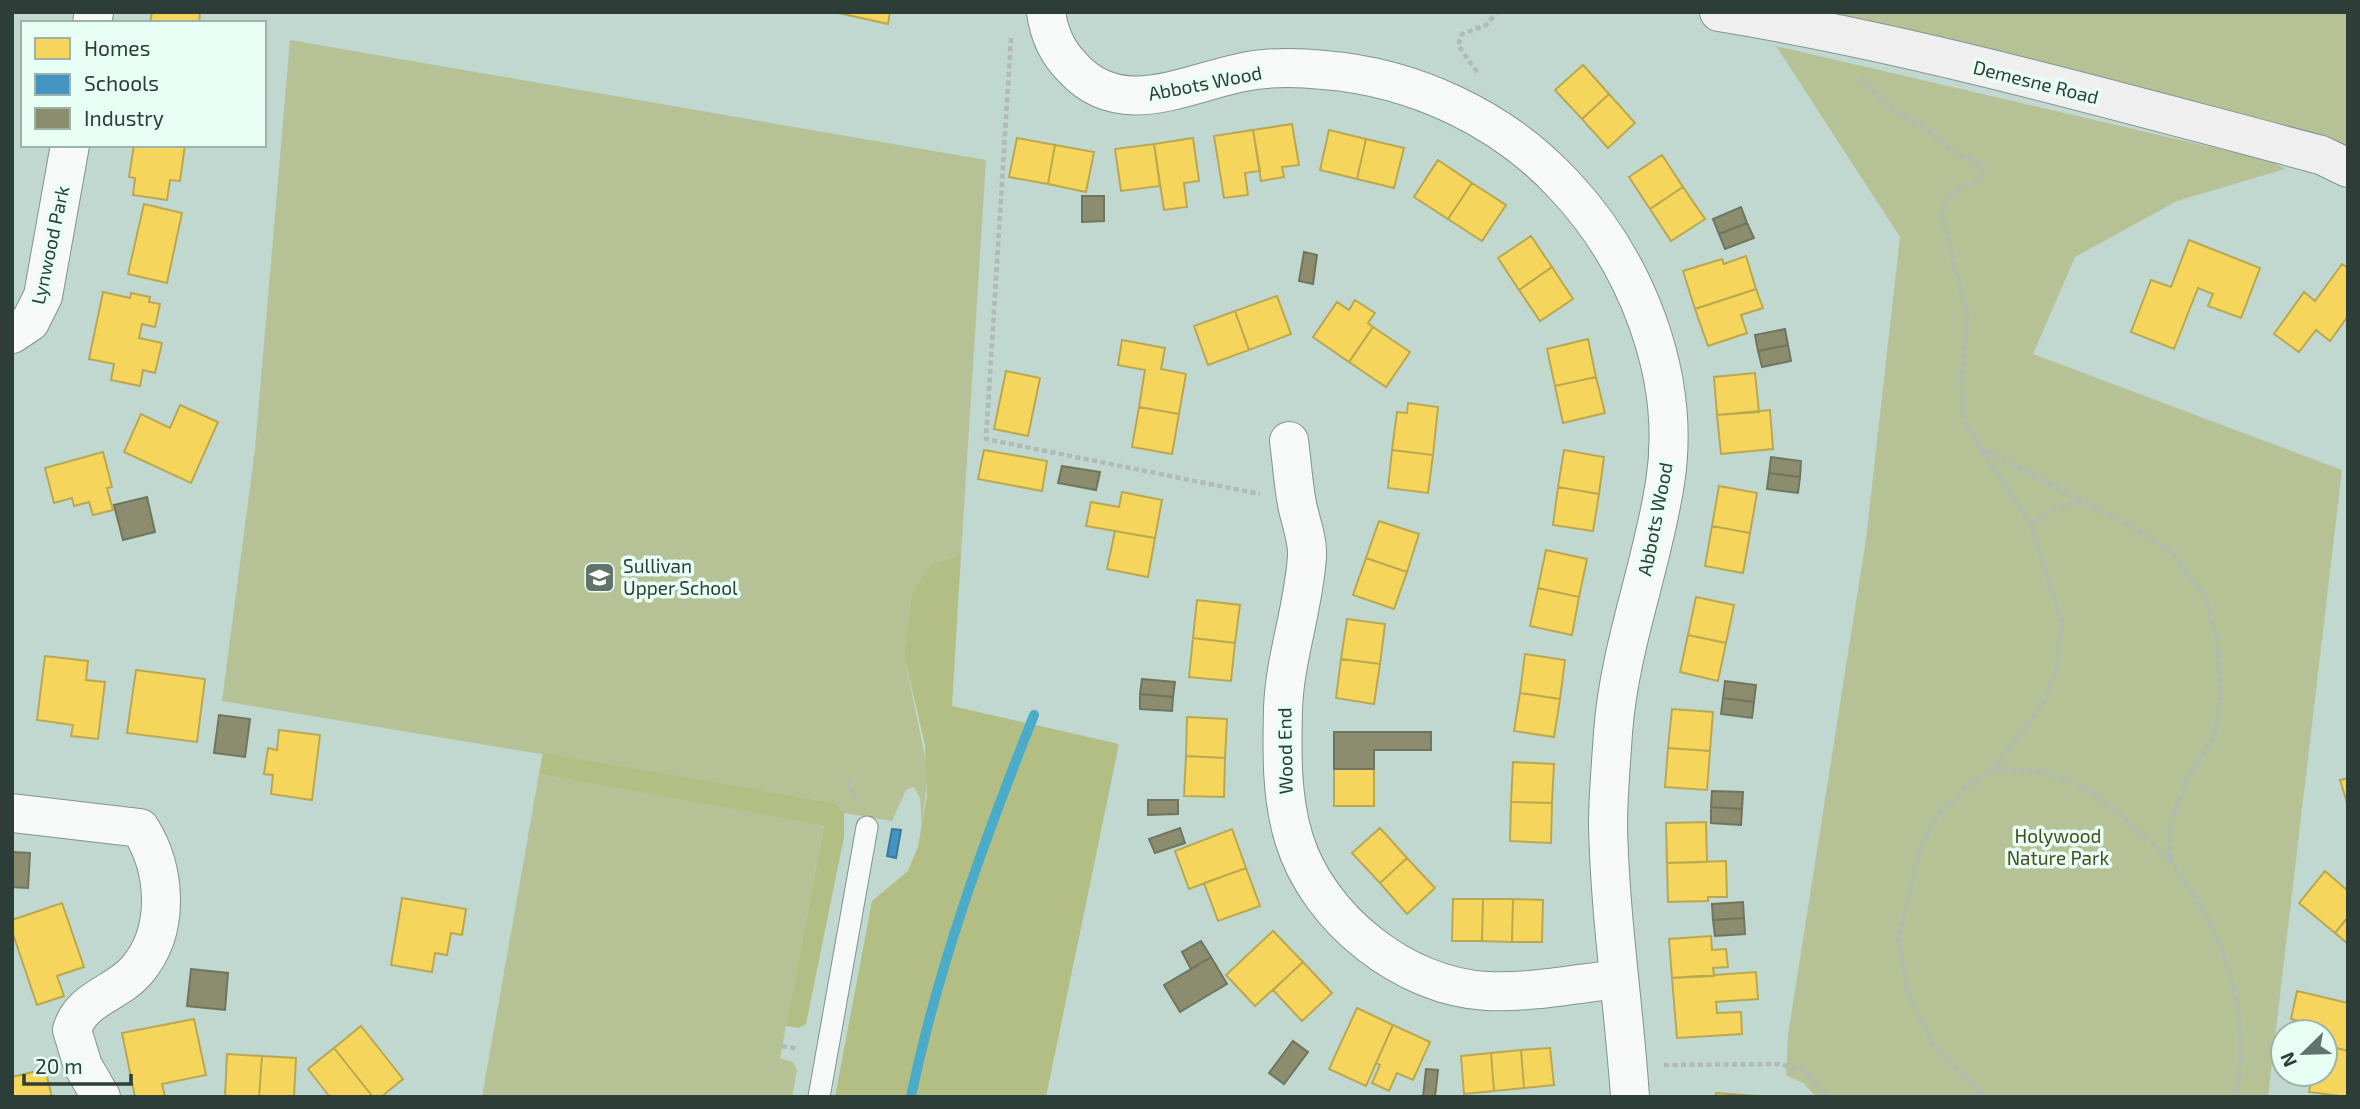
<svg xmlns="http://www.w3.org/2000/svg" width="2360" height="1109" font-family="'Exo 2',sans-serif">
<rect width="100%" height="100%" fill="#c0d8cf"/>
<path fill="#b6c196" d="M1719,12H2348V168Z
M290,40L986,160L961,555L931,564L912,592L904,655L928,771L922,829L920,798L914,787L906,790L892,821L844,813L835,803L222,701L255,449Z
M1776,46L2271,161L2285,169L2177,201L2075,257L2033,354L2342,470L2268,1097H1816L1803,1083L1786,1075L1788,1035L1866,539L1900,237Z
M539,774L824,824L780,1058L793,1062L797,1070L792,1097H482Z"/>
<path fill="#b3be84" d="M961,555L952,706L1119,744L1046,1097H835L872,901L908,871L918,846L927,796L925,745L904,655L912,592L931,564Z
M543,753L835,803L844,813V837L806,1024L799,1028L786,1026L824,825L539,774Z"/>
<path fill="#f6d55c" stroke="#b9a851" stroke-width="2" d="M152,12H200L199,23H150Z
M834,12H890L888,24Z
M1583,65L1609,94L1582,119L1555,90Z
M1609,94L1635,123L1608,148L1582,119Z
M1292,124L1299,165L1282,167L1284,177L1261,181L1253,130Z
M1253,130L1260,171L1245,173L1248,195L1224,198L1214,136Z
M1329,130L1366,139L1357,179L1320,170Z
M1017,138L1055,145L1048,184L1009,177Z
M1193,138L1199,181L1184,183L1187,207L1164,210L1154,144Z
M1366,139L1404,148L1394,188L1357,179Z
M1154,144L1160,186L1121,191L1115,149Z
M134,145H185L180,181L170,180L167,200L133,195L135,178L129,177Z
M1055,145L1094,152L1086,192L1048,184Z
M1662,155L1683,187L1650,209L1629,177Z
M1438,160L1472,183L1448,219L1414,197Z
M1472,183L1506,205L1482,241L1448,219Z
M1683,187L1705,219L1671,241L1650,209Z
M144,204L182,213L167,283L128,274Z
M1531,236L1552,267L1519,290L1498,258Z
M2189,240L2260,268L2241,318L2208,306L2213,294L2198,288L2174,349L2131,332L2151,280L2171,287Z
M1746,256L1756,289L1695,309L1683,271L1722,259L1724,264Z
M2342,264L2348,268V316L2330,341L2316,330L2299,352L2274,334L2304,292L2315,301Z
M1552,267L1573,299L1540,321L1519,290Z
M1756,289L1763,308L1741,315L1747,333L1708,346L1695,309Z
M103,292L130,298L131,293L150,297L149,302L160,304L155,327L142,324L139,338L162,343L155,373L143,370L140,386L111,380L114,364L89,359Z
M1277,296L1291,334L1249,350L1235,311Z
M1355,300L1375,313L1368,323L1373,327L1349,362L1313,337L1337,302L1349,310Z
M1235,311L1249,350L1208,365L1194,326Z
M1373,327L1410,352L1386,387L1349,362Z
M1588,339L1596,377L1555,386L1547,349Z
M1122,340L1165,348L1161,369L1186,374L1179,414L1139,407L1145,370L1118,365Z
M1006,371L1040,378L1028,436L994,429Z
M1755,373L1759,412L1717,415L1714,377Z
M1596,377L1605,413L1563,423L1555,386Z
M1408,403L1438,407L1433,455L1392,450L1397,412L1407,413Z
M180,405L218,422L191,483L124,452L141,414L170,428Z
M1139,407L1179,414L1172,454L1132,447Z
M1770,410L1773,449L1721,454L1717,415Z
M984,450L1047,461L1042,491L978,479Z
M1392,450L1433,455L1428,493L1388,488Z
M1564,450L1604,457L1599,494L1558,487Z
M103,452L112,487L107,488L113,510L93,515L89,502L74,506L72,498L54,503L45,468Z
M1719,486L1757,493L1750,533L1712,526Z
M1558,487L1599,494L1593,531L1553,525Z
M1122,492L1162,500L1155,538L1086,526L1091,502L1119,507Z
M1379,521L1419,534L1407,572L1366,558Z
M1712,526L1750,533L1743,573L1705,566Z
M1115,531L1155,538L1148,577L1107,569Z
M1546,550L1587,559L1579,597L1538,588Z
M1366,558L1407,572L1394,609L1353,595Z
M1538,588L1579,597L1572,635L1530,626Z
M1696,597L1734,605L1726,643L1688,635Z
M1197,600L1240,605L1235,643L1193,638Z
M1347,619L1385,624L1380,664L1341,659Z
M1688,635L1726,643L1718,681L1680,672Z
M1193,638L1235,643L1231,681L1189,677Z
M1525,654L1565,660L1560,699L1520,693Z
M45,656L88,661L86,680L105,682L98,739L71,736L73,725L37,720Z
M1341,659L1380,664L1374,704L1336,698Z
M136,670L205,679L197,742L127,733Z
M1520,693L1560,699L1554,737L1514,731Z
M1672,709L1713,712L1710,751L1668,748Z
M1187,717L1227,719L1225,758L1186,756Z
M279,730L320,735L312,800L271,794L273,775L264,774L268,748L277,750Z
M1668,748L1710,751L1707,790L1665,787Z
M1186,756L1225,758L1224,797L1184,796Z
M1513,762L1554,764L1552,803L1511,802Z
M1334,769H1374V806H1334Z
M2348,778V806L2340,780Z
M1511,802L1552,803L1551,843L1510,841Z
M1706,822L1707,862L1667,863L1666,823Z
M1380,828L1407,858L1380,883L1352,853Z
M1232,829L1246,868L1189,889L1175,851Z
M1407,858L1435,888L1407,914L1380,883Z
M1726,861L1727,897H1708V901L1668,902L1667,863Z
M1246,868L1260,906L1218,921L1204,883Z
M2325,871L2348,891V917L2335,933L2299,903Z
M402,898L466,909L462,935L451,933L447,955L435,953L432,972L391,965Z
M1453,899H1483L1482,941H1452Z
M1483,899H1513L1512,942L1482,941Z
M1513,899L1543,900L1542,942H1512Z
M62,903L84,967L57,976L64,996L37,1005L12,931V920Z
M2348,917V944L2335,933Z
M1273,931L1303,962L1255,1006L1226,975Z
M1711,936L1712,950L1726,949L1728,967L1713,968L1714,976L1672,978L1669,939Z
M1303,962L1332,993L1302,1021L1273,990Z
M1756,972L1758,999L1716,1002L1717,1013L1741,1012L1742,1034L1677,1038L1672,978Z
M2297,991L2348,1003V1051L2325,1045L2324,1027L2291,1019Z
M1357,1008L1393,1025L1366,1086L1329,1069Z
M194,1019L206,1075L162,1084L165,1097H135L122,1033Z
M1393,1025L1430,1042L1413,1080L1397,1073L1389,1091L1372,1083L1380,1065L1376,1063Z
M361,1026L403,1079L381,1097H373L334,1048Z
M2325,1045L2348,1051V1097L2309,1092L2313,1074H2325Z
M334,1048L373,1097H330L308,1069Z
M1550,1048L1554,1085L1524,1088L1521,1050Z
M1521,1050L1524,1088L1494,1091L1491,1053Z
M1491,1053L1494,1091L1464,1094L1461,1056Z
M227,1054L262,1056L259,1097H225Z
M262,1056L296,1058L294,1097H259Z
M45,1069L52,1097H12V1077Z
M1716,1093L1755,1096V1097H1716Z"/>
<path fill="#4393c3" stroke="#3c7a99" stroke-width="2" d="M892,829L901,830L896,858L887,856Z"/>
<path fill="#8c8c6e" stroke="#6f755e" stroke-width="2" d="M1082,196H1104V221L1082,222Z
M1741,207L1747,223L1719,234L1713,219Z
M1747,223L1754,238L1725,249L1719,234Z
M1304,252L1317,255L1313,284L1299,281Z
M1785,329L1788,345L1758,351L1755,335Z
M1788,345L1791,361L1762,367L1758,351Z
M1771,457L1801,461L1800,477L1769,473Z
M1062,466L1100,472L1096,490L1058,483Z
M1769,473L1800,477L1798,493L1767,489Z
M147,497L155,532L123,540L114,505Z
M1142,679L1175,682L1173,697L1140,694Z
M1725,681L1756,685L1754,702L1723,698Z
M1140,694L1173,697L1172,711L1140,709Z
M1723,698L1754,702L1752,718L1721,714Z
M219,715L250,719L245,757L214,753Z
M1334,732H1431V750H1374V769H1334Z
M1712,791L1743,792L1742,809L1711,807Z
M1148,800H1178V814L1148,815Z
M1711,807L1742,809L1741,825L1711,823Z
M1180,828L1185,843L1155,853L1149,839Z
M12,852L30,853L28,888L12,887Z
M1743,902L1744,918L1713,920L1712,904Z
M1744,918L1745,934L1715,936L1713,920Z
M1201,941L1211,957L1191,969L1182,952Z
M1211,957L1227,984L1180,1012L1164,985Z
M191,969L228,973L225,1010L187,1006Z
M1293,1041L1308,1052L1284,1084L1269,1073Z
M1426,1069L1438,1070L1435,1097H1423Z"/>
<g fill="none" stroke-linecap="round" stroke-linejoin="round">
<path stroke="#4aacc9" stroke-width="10" d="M911,1097C938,966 985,838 1034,715"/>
<defs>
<path id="lane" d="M819,1097L867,827"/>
<path id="street" d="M1046,12C1049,34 1057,52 1072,67C1119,120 1183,85 1239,73C1265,67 1297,67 1324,70C1413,77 1502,118 1563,184C1636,261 1682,376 1665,483C1652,567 1619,648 1613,733C1611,764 1608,795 1608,826C1610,917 1624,1007 1630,1097
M92,23L94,12
M12,334L30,322L43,296L70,145
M1289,441C1292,462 1293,483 1297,504C1300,520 1308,539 1307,556C1304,607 1285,657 1283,708C1282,751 1281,797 1294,839C1318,918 1404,987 1487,991C1530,993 1575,984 1618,979
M12,813L140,828C166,869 171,930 137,970C117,994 81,998 72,1030L83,1066L101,1097"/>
<path id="secondary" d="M1719,12C1922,45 2122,103 2321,155L2348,168"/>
</defs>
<use href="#lane" stroke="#82948e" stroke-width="23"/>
<use href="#street" stroke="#82948e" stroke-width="40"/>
<use href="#secondary" stroke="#82948e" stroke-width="40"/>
<path stroke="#b0bab6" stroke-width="4.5" stroke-dasharray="5 3.5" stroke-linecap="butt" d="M1011,38L986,439L1260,494
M1477,72L1458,45L1462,34L1486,25L1497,12
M1860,78L1896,112L1929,131L1959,156L1977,161L1984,173L1978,181L1949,194L1941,213L1967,314L1962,381L1963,421L2031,525L2062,622L2056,672L2043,704L1994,768L1967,786L1937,816L1919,850L1898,940L1908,996L1933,1045L1985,1097
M1980,448L2131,526L2172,553L2204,594L2217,639L2221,697L2213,739L2188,777L2170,824V860
M2031,525L2051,509L2081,501
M1994,768C2016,770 2041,770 2062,778C2088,787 2113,808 2132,826C2145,838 2161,849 2171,862C2221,925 2256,1018 2234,1097
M848,781L857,804
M782,1046L798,1049
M1664,1065L1779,1064L1805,1071L1827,1097"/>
<use href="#lane" stroke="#f6f9f8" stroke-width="21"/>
<use href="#street" stroke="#f6f9f8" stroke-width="38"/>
<use href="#secondary" stroke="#efefef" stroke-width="38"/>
</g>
<defs>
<symbol id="school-square" viewBox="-11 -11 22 22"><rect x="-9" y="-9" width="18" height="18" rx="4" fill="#60746c" stroke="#e8fff5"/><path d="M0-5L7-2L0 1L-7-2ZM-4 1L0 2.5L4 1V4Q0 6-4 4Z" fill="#fff"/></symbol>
</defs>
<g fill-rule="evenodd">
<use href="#school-square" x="582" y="560" width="35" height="35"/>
</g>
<g text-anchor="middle" stroke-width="7" stroke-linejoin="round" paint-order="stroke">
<g font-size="19" fill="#2c3e37" stroke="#e8fff5">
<text transform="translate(2036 82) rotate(14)" y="7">Demesne Road</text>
<text transform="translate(1205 83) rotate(-11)" y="7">Abbots Wood</text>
<text transform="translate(50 245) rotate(-78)" y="7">Lynwood Park</text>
<text transform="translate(1655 519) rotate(-79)" y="7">Abbots Wood</text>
<text transform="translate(1285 751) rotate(-91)" y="7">Wood End</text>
</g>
<g font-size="19" fill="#2c3e37" stroke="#e8fff5" text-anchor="start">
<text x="623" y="573">Sullivan<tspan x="623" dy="22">Upper School</tspan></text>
</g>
<g font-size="19" fill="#4a4a21" stroke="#e8fff5">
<text x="2058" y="843">Holywood<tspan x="2058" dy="22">Nature Park</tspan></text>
</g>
</g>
<rect width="2360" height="1109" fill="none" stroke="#2c3e37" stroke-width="28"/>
<rect x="21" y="21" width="245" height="126" fill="#e8fff5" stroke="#9db2a9" stroke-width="2"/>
<rect x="35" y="38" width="35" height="21" fill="#f6d55c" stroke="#9db2a9" stroke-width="2"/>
<text x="84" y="56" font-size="21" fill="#2c3e37">Homes</text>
<rect x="35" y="74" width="35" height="21" fill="#4393c3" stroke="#9db2a9" stroke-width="2"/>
<text x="84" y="91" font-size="21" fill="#2c3e37">Schools</text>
<rect x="35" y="108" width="35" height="21" fill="#8c8c6e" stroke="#9db2a9" stroke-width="2"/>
<text x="84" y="126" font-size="21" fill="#2c3e37">Industry</text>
<g transform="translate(2304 1053) rotate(247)"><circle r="33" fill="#e8fff5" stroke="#9db2a9" stroke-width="2"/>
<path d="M0-5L12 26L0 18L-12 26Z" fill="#60746c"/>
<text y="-10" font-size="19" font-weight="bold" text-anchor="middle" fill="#2c3e37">N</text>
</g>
<path d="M24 1074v10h107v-10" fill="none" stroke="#2c3e37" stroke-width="3.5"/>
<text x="35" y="1074" font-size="21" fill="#2c3e37" stroke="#e8fff5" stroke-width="5" paint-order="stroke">20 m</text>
</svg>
